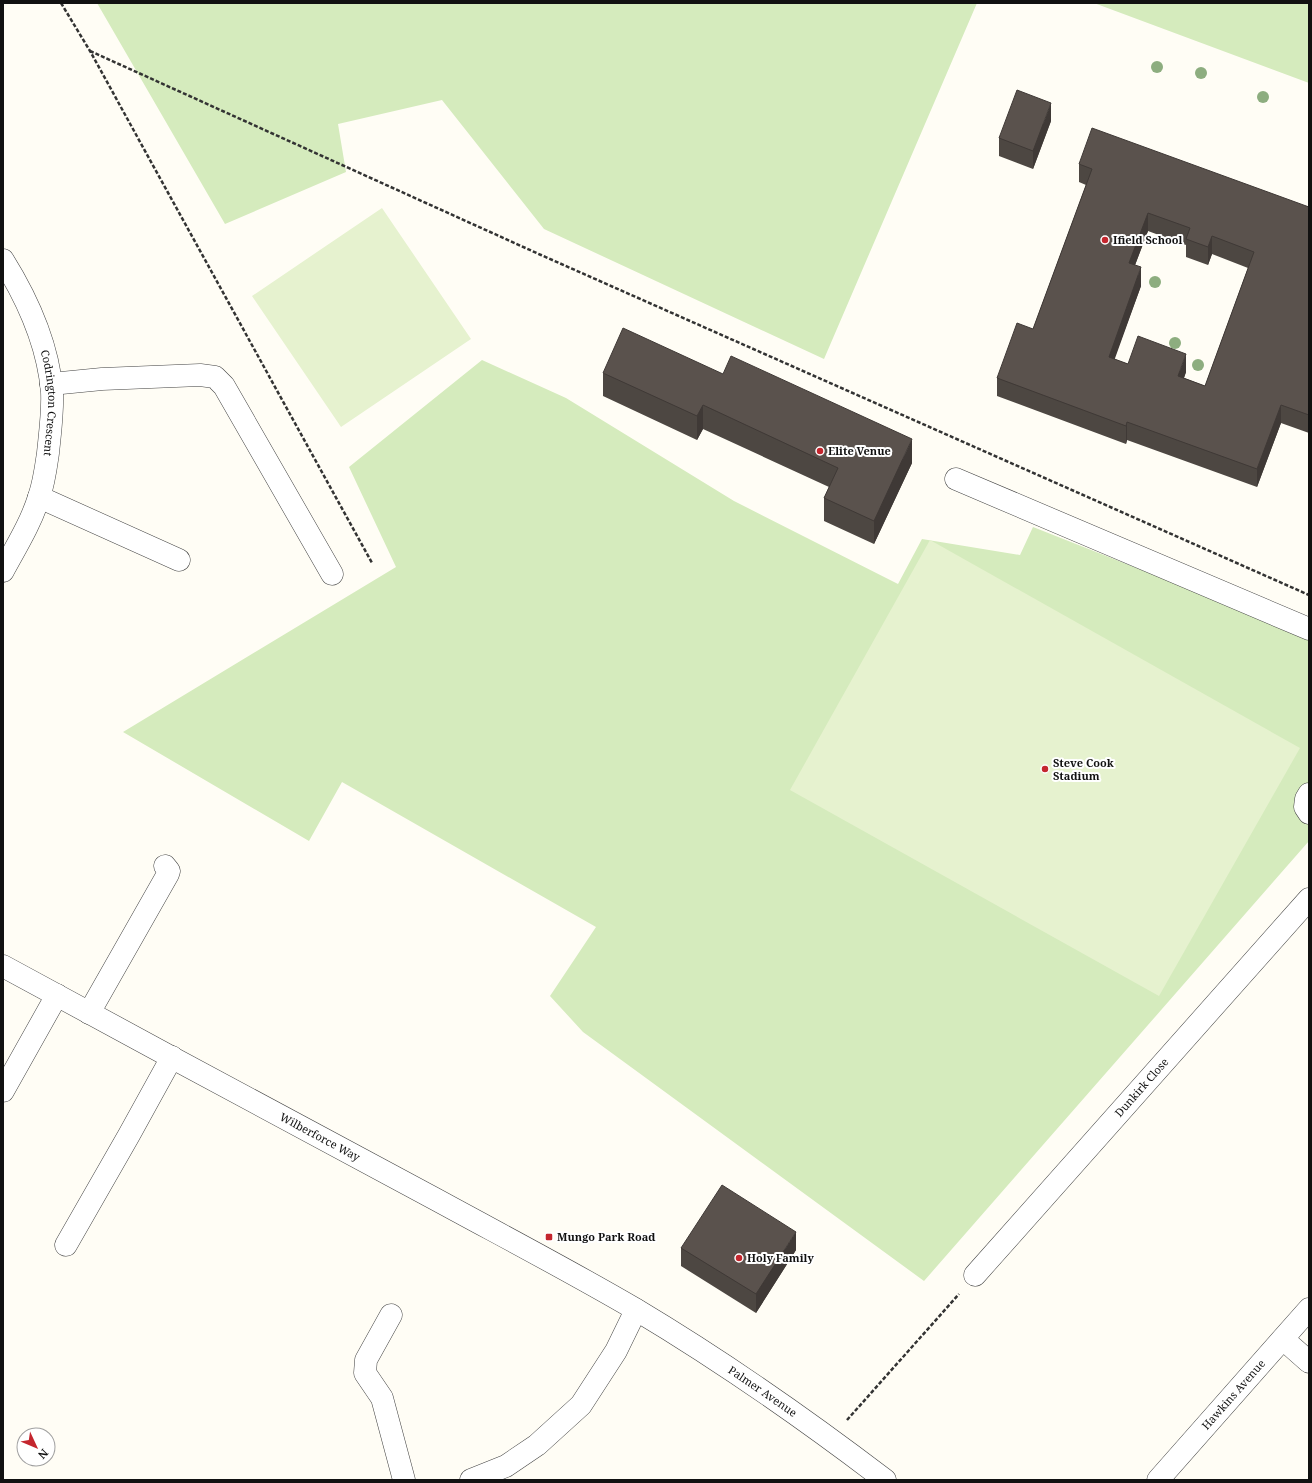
<svg xmlns="http://www.w3.org/2000/svg" width="1312" height="1483" font-family="'Noto Serif',serif">
<rect width="100%" height="100%" fill="#fffdf5"/>
<path fill="#d5ebbd" d="M97,3H977L824,359L544,229L442,100L338,124L346,172L225,224Z
M1094,3H1309V83Z
M482,360L566,398L734,501L898,584L922,539L1020,555L1033,527L1309,636V841L924,1281L583,1032L550,996L596,927L342,782L309,841L123,732L396,567L349,467Z"/>
<path fill="#e6f2cf" d="M382,208L471,339L341,427L252,296Z
M930,540L1300,748L1159,996L790,790Z"/>
<g fill="none" stroke-linecap="round" stroke-linejoin="round">
<defs>
<g id="minor">
<path id="s1" d="M3,260C28,300 48,344 52,392C53,412 50,433 48,453C46,467 44,483 39,497C31,523 16,547 3,571"/>
<path d="M51,384L102,379L200,375L215,377L224,386L332,574"/>
<path d="M956,479L1309,629"/>
<path d="M39,497L179,560"/>
<path d="M1309,794L1306,799L1305,807L1309,813"/>
<path id="s2" d="M3,966C147,1045 293,1122 437,1200C503,1236 570,1271 635,1309C722,1361 805,1419 885,1480"/>
<path d="M89,1013L168,874L169,871L165,866"/>
<path d="M3,1091L57,995"/>
<path d="M66,1245L129,1135L172,1057"/>
<path id="s3" d="M975,1275L1309,899"/>
<path d="M391,1315L366,1360L365,1373L382,1398L404,1480"/>
<path d="M1283,1339L1309,1362"/>
<path d="M471,1480L506,1466L537,1445L581,1405L616,1351L636,1310"/>
<path id="s4" d="M1158,1480L1309,1309"/>
</g>
</defs>
<use href="#minor" stroke="#444" stroke-width="23"/>
<path stroke="#333" stroke-width="2.5" stroke-dasharray="4 2" stroke-linecap="butt" d="M61,3L90,51L372,563
M90,51L541,255L1309,595
M847,1420L959,1294"/>
<use href="#minor" stroke="#fff" stroke-width="22"/>
</g>
<g fill="#8dad7f">
<circle cx="1157" cy="67" r="6"/>
<circle cx="1201" cy="73" r="6"/>
<circle cx="1263" cy="97" r="6"/>
<circle cx="1155" cy="282" r="6"/>
<circle cx="1175" cy="343" r="6"/>
<circle cx="1198" cy="365" r="6"/>
</g>
<path fill="#4d4742" fill-rule="evenodd" d="M1051,121L1033,169L999,156V138Z
M1079,164L1309,207V433L1281,423L1257,487L1127,440L1126,444L997,396V378L1033,329L1086,185L1079,182ZM1148,231L1186,245V257L1208,265L1212,254L1248,268L1205,386L1184,378L1186,372L1128,364L1114,359L1141,286L1135,265Z
M603,373L912,463L874,544L824,521V498L829,487L703,429L697,440L603,396Z
M681,1248L796,1250L756,1313L681,1266Z"/>
<path fill="#3f3936" d="M1051,103V121L1033,169V151Z
M1148,213V231L1129,281V263Z
M1212,236V254L1208,265V247Z
M1141,267V286L1109,375V357Z
M1186,354V372L1178,394V376Z
M703,405V429L697,440V416Z
M1281,405V423L1257,487V469Z
M1127,422V440L1126,444V426Z
M912,439V463L874,544V521Z
M796,1232V1250L756,1313V1294Z"/>
<path fill="#5a524d" stroke="#3f3936" fill-rule="evenodd" d="M1017,90L1051,103L1033,151L999,138Z
M1092,128L1309,207V415L1281,405L1257,469L1127,422L1126,426L997,378L1017,323L1033,329L1092,169L1079,164ZM1148,213L1190,228L1186,239L1208,247L1212,236L1254,252L1205,386L1178,376L1186,354L1138,336L1128,364L1109,357L1141,267L1129,263Z
M623,328L723,374L731,356L912,439L874,521L824,498L838,468L703,405L697,416L603,373Z
M722,1185L796,1232L756,1294L681,1248Z"/>
<g fill="#c4262e" stroke="#fff" stroke-width="1.5">
<circle cx="1105" cy="240" r="4"/>
<circle cx="820" cy="451" r="4"/>
<circle cx="1045" cy="769" r="4"/>
<rect x="545" y="1233" width="8" height="8" rx="2"/>
<circle cx="739" cy="1258" r="4"/>
</g>
<g text-anchor="middle" stroke-width="4" stroke-linejoin="round" paint-order="stroke">
<g font-size="11" font-weight="bold" fill="#111" stroke="#fff" text-anchor="start">
<text x="1113" y="244">Ifield School</text>
<text x="828" y="455">Elite Venue</text>
<text x="1053" y="767">Steve Cook<tspan x="1053" dy="13">Stadium</tspan></text>
<text x="557" y="1241">Mungo Park Road</text>
<text x="747" y="1262">Holy Family</text>
</g>
<g font-size="11" fill="#111" stroke="#fff">
<text dy="4" stroke="none"><textPath href="#s1" startOffset="153">Codrington Crescent</textPath></text>
<text dy="4" stroke="none"><textPath href="#s3" startOffset="251">Dunkirk Close</textPath></text>
<text dy="4" stroke="none"><textPath href="#s2" startOffset="360">Wilberforce Way</textPath></text>
<text dy="4" stroke="none"><textPath href="#s2" startOffset="871">Palmer Avenue</textPath></text>
<text dy="4" stroke="none"><textPath href="#s4" startOffset="114">Hawkins Avenue</textPath></text>
</g>
</g>
<rect width="1312" height="1483" fill="none" stroke="#111111" stroke-width="8"/>
<g transform="translate(36 1447) rotate(134)"><circle r="19" fill="#ffffff" stroke="#a0a0a0"/>
<path d="M0-3L7 15L0 10L-7 15Z" fill="#c4262e"/>
<text y="-6" font-size="11" font-weight="bold" text-anchor="middle" fill="#111111">N</text>
</g>
</svg>
